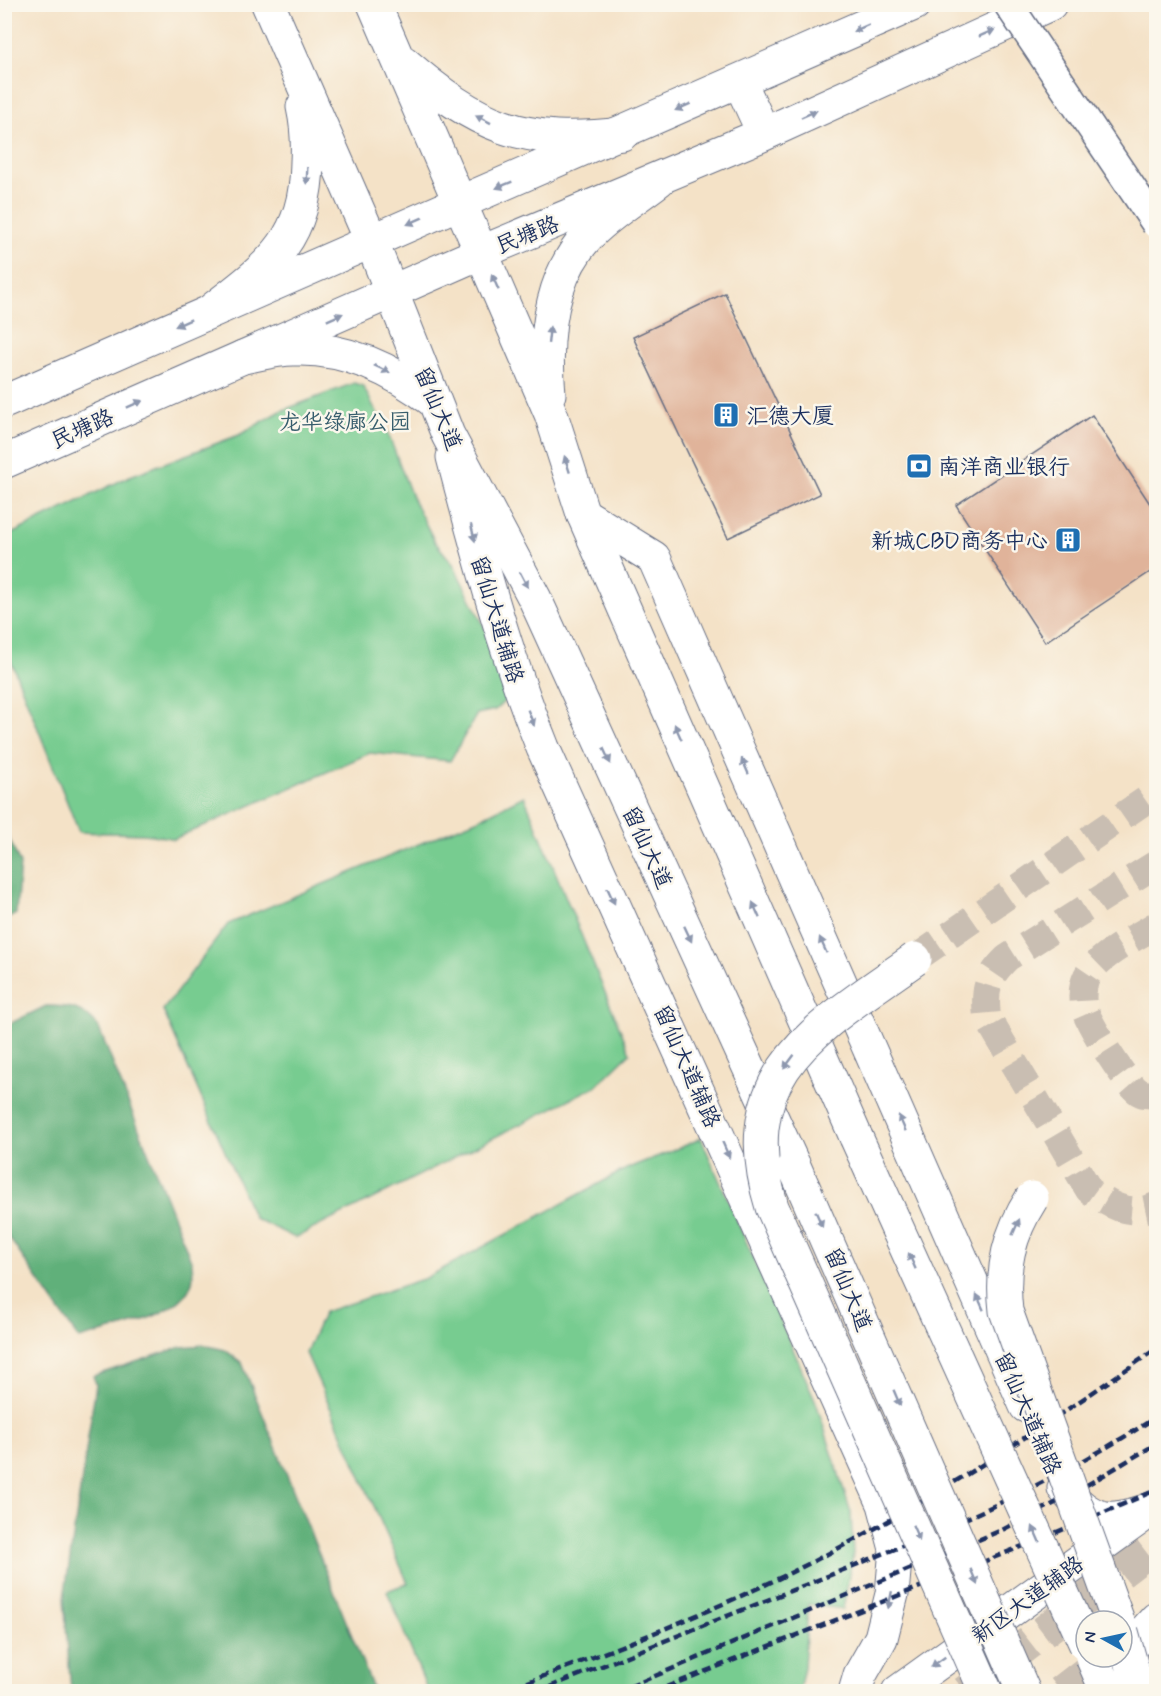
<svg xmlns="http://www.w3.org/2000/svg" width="1161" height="1696" font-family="Mynerve,'LXGW WenKai TC',sans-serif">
<rect width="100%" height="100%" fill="#fbf7ec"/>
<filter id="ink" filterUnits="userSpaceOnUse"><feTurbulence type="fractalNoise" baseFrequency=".0167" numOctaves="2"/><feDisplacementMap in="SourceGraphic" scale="12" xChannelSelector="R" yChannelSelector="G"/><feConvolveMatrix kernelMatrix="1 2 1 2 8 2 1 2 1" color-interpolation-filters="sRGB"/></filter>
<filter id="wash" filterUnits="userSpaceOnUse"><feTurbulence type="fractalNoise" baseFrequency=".008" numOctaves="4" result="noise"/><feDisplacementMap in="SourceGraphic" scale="24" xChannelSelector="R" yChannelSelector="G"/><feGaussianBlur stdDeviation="1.35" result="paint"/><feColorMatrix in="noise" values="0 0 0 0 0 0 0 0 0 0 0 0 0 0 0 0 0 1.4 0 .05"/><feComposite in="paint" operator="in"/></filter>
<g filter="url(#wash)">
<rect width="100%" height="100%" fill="#f4e2c7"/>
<path fill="#77cc90" stroke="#497e77" stroke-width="1.5" d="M354,383L363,386L389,436L412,497L435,542L453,564L487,632L508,698L495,710L477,714L450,761L370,753L174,839C144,831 111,834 79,832L5,646V537L130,476L239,435L281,411Z
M524,796L630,1053L596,1086L295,1238L254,1218L163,1010L228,924L481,818Z
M701,1138L816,1402L851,1513L853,1554L843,1609L808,1604L804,1667L799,1691H428L387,1591L408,1583L306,1353L324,1312L426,1278L622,1171C649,1158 675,1152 701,1138Z"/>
<path fill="#61b07a" stroke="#3e706c" stroke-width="1.5" d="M5,829L20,864L16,914L5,920Z
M46,1006C71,1006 81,1007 98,1026L192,1263C192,1268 194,1277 192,1282C183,1317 109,1330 79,1339L5,1232V1026Z
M204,1345L225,1350L242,1363L374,1691H71L64,1598L96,1384L93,1376L181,1347Z"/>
<g id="blocks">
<path fill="#e0b39a" d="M725,293L820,494L728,538L633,337Z
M1092,415L1156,513V568L1045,642L956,505Z"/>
</g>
</g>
<g filter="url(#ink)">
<use href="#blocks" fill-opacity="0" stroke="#676e83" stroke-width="1.5"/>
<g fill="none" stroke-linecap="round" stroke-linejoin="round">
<path stroke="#c9beb2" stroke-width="28" stroke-dasharray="28 14" stroke-linecap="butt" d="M1156,864L1007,958C987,978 984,988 987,1017L1089,1190C1111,1206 1129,1217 1156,1206
M1156,925C1134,939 1101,953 1087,976C1083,984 1081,1000 1084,1008C1088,1023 1126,1084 1139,1092C1144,1095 1151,1095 1156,1093
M915,959L1156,793"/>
<path stroke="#c9beb2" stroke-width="33" stroke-dasharray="33 16" stroke-linecap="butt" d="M965,1692L1156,1545
M1061,1692L1106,1657"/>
<defs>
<path id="secondary" d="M740,82L764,134
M4,402L914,4
M453,457C479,556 505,653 543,748L884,1504L896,1549L892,1594L881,1638L860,1675L855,1692
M4,462L482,252L764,134L1050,4
M583,514L654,558L1026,1406
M1064,1488C1093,1526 1114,1523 1156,1507
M1110,1670L1156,1619
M898,1692L1145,1514"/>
<path id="primary" d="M268,4L371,240L448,435L535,599L794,1166
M374,4L551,414L583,514L856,1137
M403,62C478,127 522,146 622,134
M213,309C270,265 306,240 307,162C308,144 307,125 303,107
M243,357C259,354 277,349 294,349C346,347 395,371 435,402
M549,394C544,340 549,279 587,237C607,215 636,198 659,180"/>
</defs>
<use href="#secondary" stroke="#676e83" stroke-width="35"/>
<use href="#primary" stroke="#676e83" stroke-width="35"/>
<use href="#secondary" stroke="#fff" stroke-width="33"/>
<use href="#primary" stroke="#fff" stroke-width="33"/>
<path stroke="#1b2f5e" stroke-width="4.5" stroke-dasharray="9 4.5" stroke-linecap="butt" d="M502,1692C599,1655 698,1618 792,1572C920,1509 1039,1430 1156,1349
M537,1692C624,1657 712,1622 800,1587C924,1538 1044,1490 1156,1417
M617,1692L1002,1530L1065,1498L1156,1444
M654,1692C822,1624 991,1562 1156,1490"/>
<defs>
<path id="street-bridge" d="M1008,4L1156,224"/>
<path id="primary-bridge" d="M915,959C818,1028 730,1072 772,1207L986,1692
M856,1137L1086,1645
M794,1166L1024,1692
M1032,1198C1009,1234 1001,1268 1006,1311L1118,1621
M1122,1632L1139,1692
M1092,1657L1107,1692"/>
</defs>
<use href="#street-bridge" stroke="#676e83" stroke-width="31" stroke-linecap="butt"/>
<use href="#primary-bridge" stroke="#676e83" stroke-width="35" stroke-linecap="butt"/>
<use href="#street-bridge" stroke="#fff" stroke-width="28"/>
<use href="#primary-bridge" stroke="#fff" stroke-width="33"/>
</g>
<defs><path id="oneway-solid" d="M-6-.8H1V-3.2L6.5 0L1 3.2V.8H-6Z" transform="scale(1.5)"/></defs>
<g fill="#8d97ae">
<use href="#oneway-solid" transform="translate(861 28) rotate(156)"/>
<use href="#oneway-solid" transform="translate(987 33) rotate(-24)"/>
<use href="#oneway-solid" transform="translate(683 107) rotate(156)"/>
<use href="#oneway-solid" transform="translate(809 114) rotate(-24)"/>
<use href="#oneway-solid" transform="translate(483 119) rotate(-153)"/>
<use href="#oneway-solid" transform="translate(307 176) rotate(92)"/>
<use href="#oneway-solid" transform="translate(504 185) rotate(158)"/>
<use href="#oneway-solid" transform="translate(415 221) rotate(156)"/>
<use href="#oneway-solid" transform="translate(495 282) rotate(-114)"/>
<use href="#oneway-solid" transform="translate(335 317) rotate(-24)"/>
<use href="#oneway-solid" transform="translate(183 323) rotate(156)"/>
<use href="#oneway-solid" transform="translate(549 335) rotate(-84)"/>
<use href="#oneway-solid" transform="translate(382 369) rotate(25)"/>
<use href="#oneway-solid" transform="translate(135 404) rotate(-24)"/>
<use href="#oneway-solid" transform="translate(567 464) rotate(-108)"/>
<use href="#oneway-solid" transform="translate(473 533) rotate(76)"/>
<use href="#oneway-solid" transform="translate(524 580) rotate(62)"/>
<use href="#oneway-solid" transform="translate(531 718) rotate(68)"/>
<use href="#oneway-solid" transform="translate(678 732) rotate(-114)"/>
<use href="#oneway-solid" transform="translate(607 756) rotate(65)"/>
<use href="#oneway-solid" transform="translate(745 766) rotate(-114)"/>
<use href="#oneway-solid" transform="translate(611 896) rotate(65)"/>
<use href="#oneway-solid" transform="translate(756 910) rotate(-114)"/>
<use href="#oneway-solid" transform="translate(688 934) rotate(65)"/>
<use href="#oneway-solid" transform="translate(823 945) rotate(-114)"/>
<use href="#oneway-solid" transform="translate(789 1062) rotate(127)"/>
<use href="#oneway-solid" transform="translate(902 1123) rotate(-114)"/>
<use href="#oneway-solid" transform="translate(726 1150) rotate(66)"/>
<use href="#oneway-solid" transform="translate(819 1219) rotate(66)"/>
<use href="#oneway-solid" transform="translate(1016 1227) rotate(-66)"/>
<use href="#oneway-solid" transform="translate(912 1261) rotate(-114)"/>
<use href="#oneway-solid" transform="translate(980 1302) rotate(-114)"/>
<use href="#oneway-solid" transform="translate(897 1398) rotate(67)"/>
<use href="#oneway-solid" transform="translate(916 1533) rotate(66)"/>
<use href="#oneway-solid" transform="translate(1036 1534) rotate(-114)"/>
<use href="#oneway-solid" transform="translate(974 1577) rotate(67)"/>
<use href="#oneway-solid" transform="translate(890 1600) rotate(102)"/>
<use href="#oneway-solid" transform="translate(938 1662) rotate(144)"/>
</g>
</g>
<defs>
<symbol id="building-square" viewBox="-11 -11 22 22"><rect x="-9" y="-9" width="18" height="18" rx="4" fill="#1f6fb2" stroke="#fbf7ec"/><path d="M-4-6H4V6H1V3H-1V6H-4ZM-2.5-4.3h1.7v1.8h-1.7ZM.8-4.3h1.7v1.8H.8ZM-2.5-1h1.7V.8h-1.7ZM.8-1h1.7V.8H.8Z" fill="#fff"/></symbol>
<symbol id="bank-square" viewBox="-11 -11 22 22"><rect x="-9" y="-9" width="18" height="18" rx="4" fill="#1f6fb2" stroke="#fbf7ec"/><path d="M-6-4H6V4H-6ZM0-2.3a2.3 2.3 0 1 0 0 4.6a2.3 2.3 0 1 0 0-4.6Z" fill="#fff"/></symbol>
</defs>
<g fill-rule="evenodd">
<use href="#building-square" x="711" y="400" width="30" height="30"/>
<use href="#bank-square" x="904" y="451" width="30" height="30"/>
<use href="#building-square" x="1053" y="525" width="30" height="30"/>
</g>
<g text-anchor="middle" stroke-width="5" stroke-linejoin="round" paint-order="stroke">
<g font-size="22" fill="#1b2f5e" stroke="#fbf7ec">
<text transform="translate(527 234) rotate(-22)" y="8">民塘路</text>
<text transform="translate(439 408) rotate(67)" y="8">留仙大道</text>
<text transform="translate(82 428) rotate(-24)" y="8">民塘路</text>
<text transform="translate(498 619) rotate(73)" y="8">留仙大道辅路</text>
<text transform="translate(648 847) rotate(65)" y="8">留仙大道</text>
<text transform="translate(688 1066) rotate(66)" y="8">留仙大道辅路</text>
<text transform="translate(849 1289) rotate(67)" y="8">留仙大道</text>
<text transform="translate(1029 1413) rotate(66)" y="8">留仙大道辅路</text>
<text transform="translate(1027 1599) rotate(-36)" y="8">新区大道辅路</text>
</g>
<g font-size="22" fill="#1b2f5e" stroke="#fbf7ec" text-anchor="start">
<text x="746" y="423">汇德大厦</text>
<text x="938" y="474">南洋商业银行</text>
<text x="1048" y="548" text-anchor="end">新城CBD商务中心</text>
</g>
<g font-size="22" fill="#375e6d" stroke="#fbf7ec">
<text x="345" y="429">龙华绿廊公园</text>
</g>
</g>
<rect width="1161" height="1696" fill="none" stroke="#fbf7ec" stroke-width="24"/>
<g transform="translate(1104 1639) rotate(278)"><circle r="28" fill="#fbf7ec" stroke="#a1a7b3" stroke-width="1.5"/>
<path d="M0-4.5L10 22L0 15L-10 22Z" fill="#1f6fb2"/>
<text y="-9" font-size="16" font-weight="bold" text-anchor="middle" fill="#1b2f5e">N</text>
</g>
</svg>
